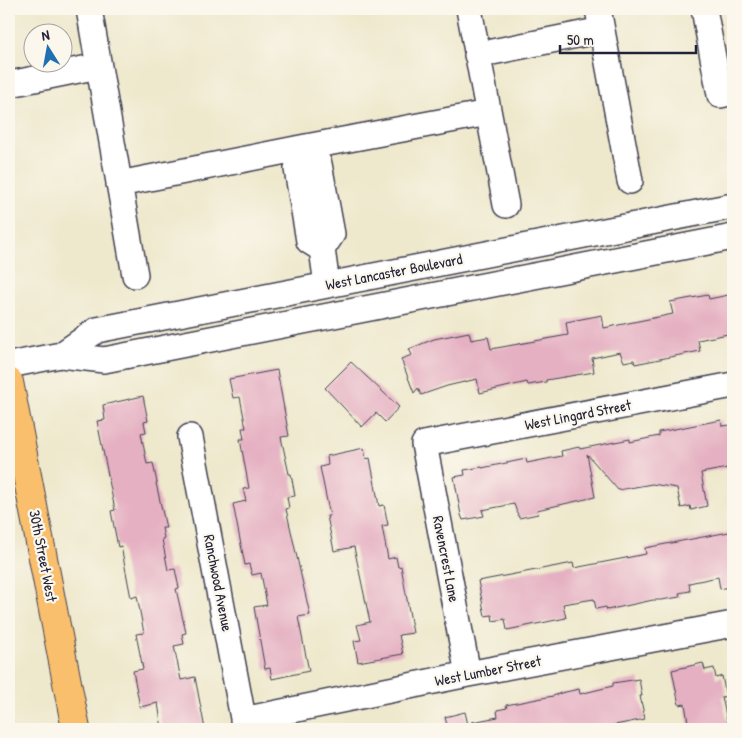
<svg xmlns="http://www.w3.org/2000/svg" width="742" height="738" font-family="'Patrick Hand',sans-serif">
<rect width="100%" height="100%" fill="#fbf7ec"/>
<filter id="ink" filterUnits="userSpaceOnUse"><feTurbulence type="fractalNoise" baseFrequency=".02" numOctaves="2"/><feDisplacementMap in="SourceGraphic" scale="10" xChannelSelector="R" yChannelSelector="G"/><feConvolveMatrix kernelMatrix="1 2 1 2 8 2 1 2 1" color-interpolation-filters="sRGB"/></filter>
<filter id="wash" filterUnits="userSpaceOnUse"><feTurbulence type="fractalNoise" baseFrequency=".0096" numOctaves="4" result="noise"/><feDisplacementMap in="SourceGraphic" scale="20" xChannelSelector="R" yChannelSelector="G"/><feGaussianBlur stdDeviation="1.12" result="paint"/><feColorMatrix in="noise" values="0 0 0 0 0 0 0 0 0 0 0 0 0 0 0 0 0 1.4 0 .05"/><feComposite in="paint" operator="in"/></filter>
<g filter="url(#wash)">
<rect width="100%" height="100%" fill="#eee8cc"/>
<g id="blocks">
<path fill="#e5b0c2" d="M733,294V333L698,340L700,351L635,364L634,360L624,362L620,352L592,358L594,372L546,380V382L528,385L527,382L480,393L477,379L447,386L421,395L418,388L414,393L401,359L412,355L409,349L434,339L469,332L471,340L488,337L491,349L568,335L566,322L602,315L604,328L673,314L670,302L708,295L709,299Z
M351,362L399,407L385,422L376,413L362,427L325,388Z
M277,370L289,436L281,437L289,474H291L295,496L287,497L289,508L286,509L310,615L298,617L309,671L272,679L270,668L265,669L254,607L267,605L261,573L252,575L249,564L245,565L233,504L246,501L243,489L249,488L240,439H244L242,428H246L240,397L233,398L229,379Z
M143,396L148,421L144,422L146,432L141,433L147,464L153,463L157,483H156L166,528H162L164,538L162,539L168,570L175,569L179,588L176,589L186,633L182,634L184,644L174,646L181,680L195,677L205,729H162L158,703L140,707L133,671L143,669L136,634L144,633L137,596L131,598L121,546L118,547L111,511L115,510L97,421L105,420L103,405Z
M721,420L722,426L731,425L733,436V467L701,473L707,506L691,510L690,506L681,508L677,488L652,484L618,490L587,454L595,497L537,510L538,514L519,518L514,504L482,510L484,516L463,520L461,515L454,477L465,475L464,470L482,467V468L526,459L527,463L562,456L561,451L579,447L580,449L630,439V442L659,436V432Z
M364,448L366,459L370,458L379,506L384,505L388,525L382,526L388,559L396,557L398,567L401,566L413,633L399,635L403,654L358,662L354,641L361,640L357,625L370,622L354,547L334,551L327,516H330L320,467L328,465L327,456Z
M729,532L733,551V586L720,589L718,577L689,583L690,591L679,593L680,597L661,600H653L607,610L606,607L596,609L594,599L563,604L566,618L507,630L505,619L493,621L492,615L485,616L478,581L573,563L574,568L646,554L645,548Z
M703,663L705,670L714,668L716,678L722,676L726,696L722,697L729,729H689L685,704L679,705L672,670Z
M639,679L642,696H640L645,719L595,729H473L472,722L498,717L497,710L507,708L506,705L553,696L561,693L579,689L580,694L613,686V683Z
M465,712L469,729H448L445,717Z"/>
</g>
</g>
<g filter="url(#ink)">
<use href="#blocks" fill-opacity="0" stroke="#414051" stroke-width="1"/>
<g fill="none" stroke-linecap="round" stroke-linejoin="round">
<defs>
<path id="minor" d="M89,9L135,275
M469,9L506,205
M598,9L630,181
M704,9L720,95L733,92
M477,55L602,30
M15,83L98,66
M307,158L306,147L488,113
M119,184L306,147
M322,249L309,241L297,169L307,158L319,164L332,234L322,249L327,285
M61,355L97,330L733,206
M9,365L61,355L104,360L733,237
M190,437L245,729
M468,674L424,444L733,385
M243,720L468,674L733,624"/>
<path id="major" d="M9,382L76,729"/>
</defs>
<use href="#minor" stroke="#414051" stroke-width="28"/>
<use href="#major" stroke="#414051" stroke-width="30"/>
<use href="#minor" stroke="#fff" stroke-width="25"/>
<use href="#major" stroke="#f9bf6c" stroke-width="28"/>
</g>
</g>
<g text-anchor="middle" stroke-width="4.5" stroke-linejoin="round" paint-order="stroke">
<g font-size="15" fill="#22223b" stroke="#fbf7ec">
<text transform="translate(394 272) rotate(-11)" y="5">West Lancaster Boulevard</text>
<text transform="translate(578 415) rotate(-11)" y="5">West Lingard Street</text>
<text transform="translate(43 556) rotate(79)" y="5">30th Street West</text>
<text transform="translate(446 559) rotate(79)" y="5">Ravencrest Lane</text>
<text transform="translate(218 583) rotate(79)" y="5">Ranchwood Avenue</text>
<text transform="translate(488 671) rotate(-11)" y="5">West Lumber Street</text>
</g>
</g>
<rect width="742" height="738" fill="none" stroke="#fbf7ec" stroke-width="30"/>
<g transform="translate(48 48) rotate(349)"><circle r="24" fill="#fbf7ec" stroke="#a4a2a5"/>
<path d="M0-4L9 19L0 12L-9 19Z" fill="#1f6fb2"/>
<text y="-8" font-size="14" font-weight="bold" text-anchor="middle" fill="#22223b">N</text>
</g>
<path d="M560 45v8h136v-8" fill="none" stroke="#22223b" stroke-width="2.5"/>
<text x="567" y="45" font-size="15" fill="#22223b" stroke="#fbf7ec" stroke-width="4" paint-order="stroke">50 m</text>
</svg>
